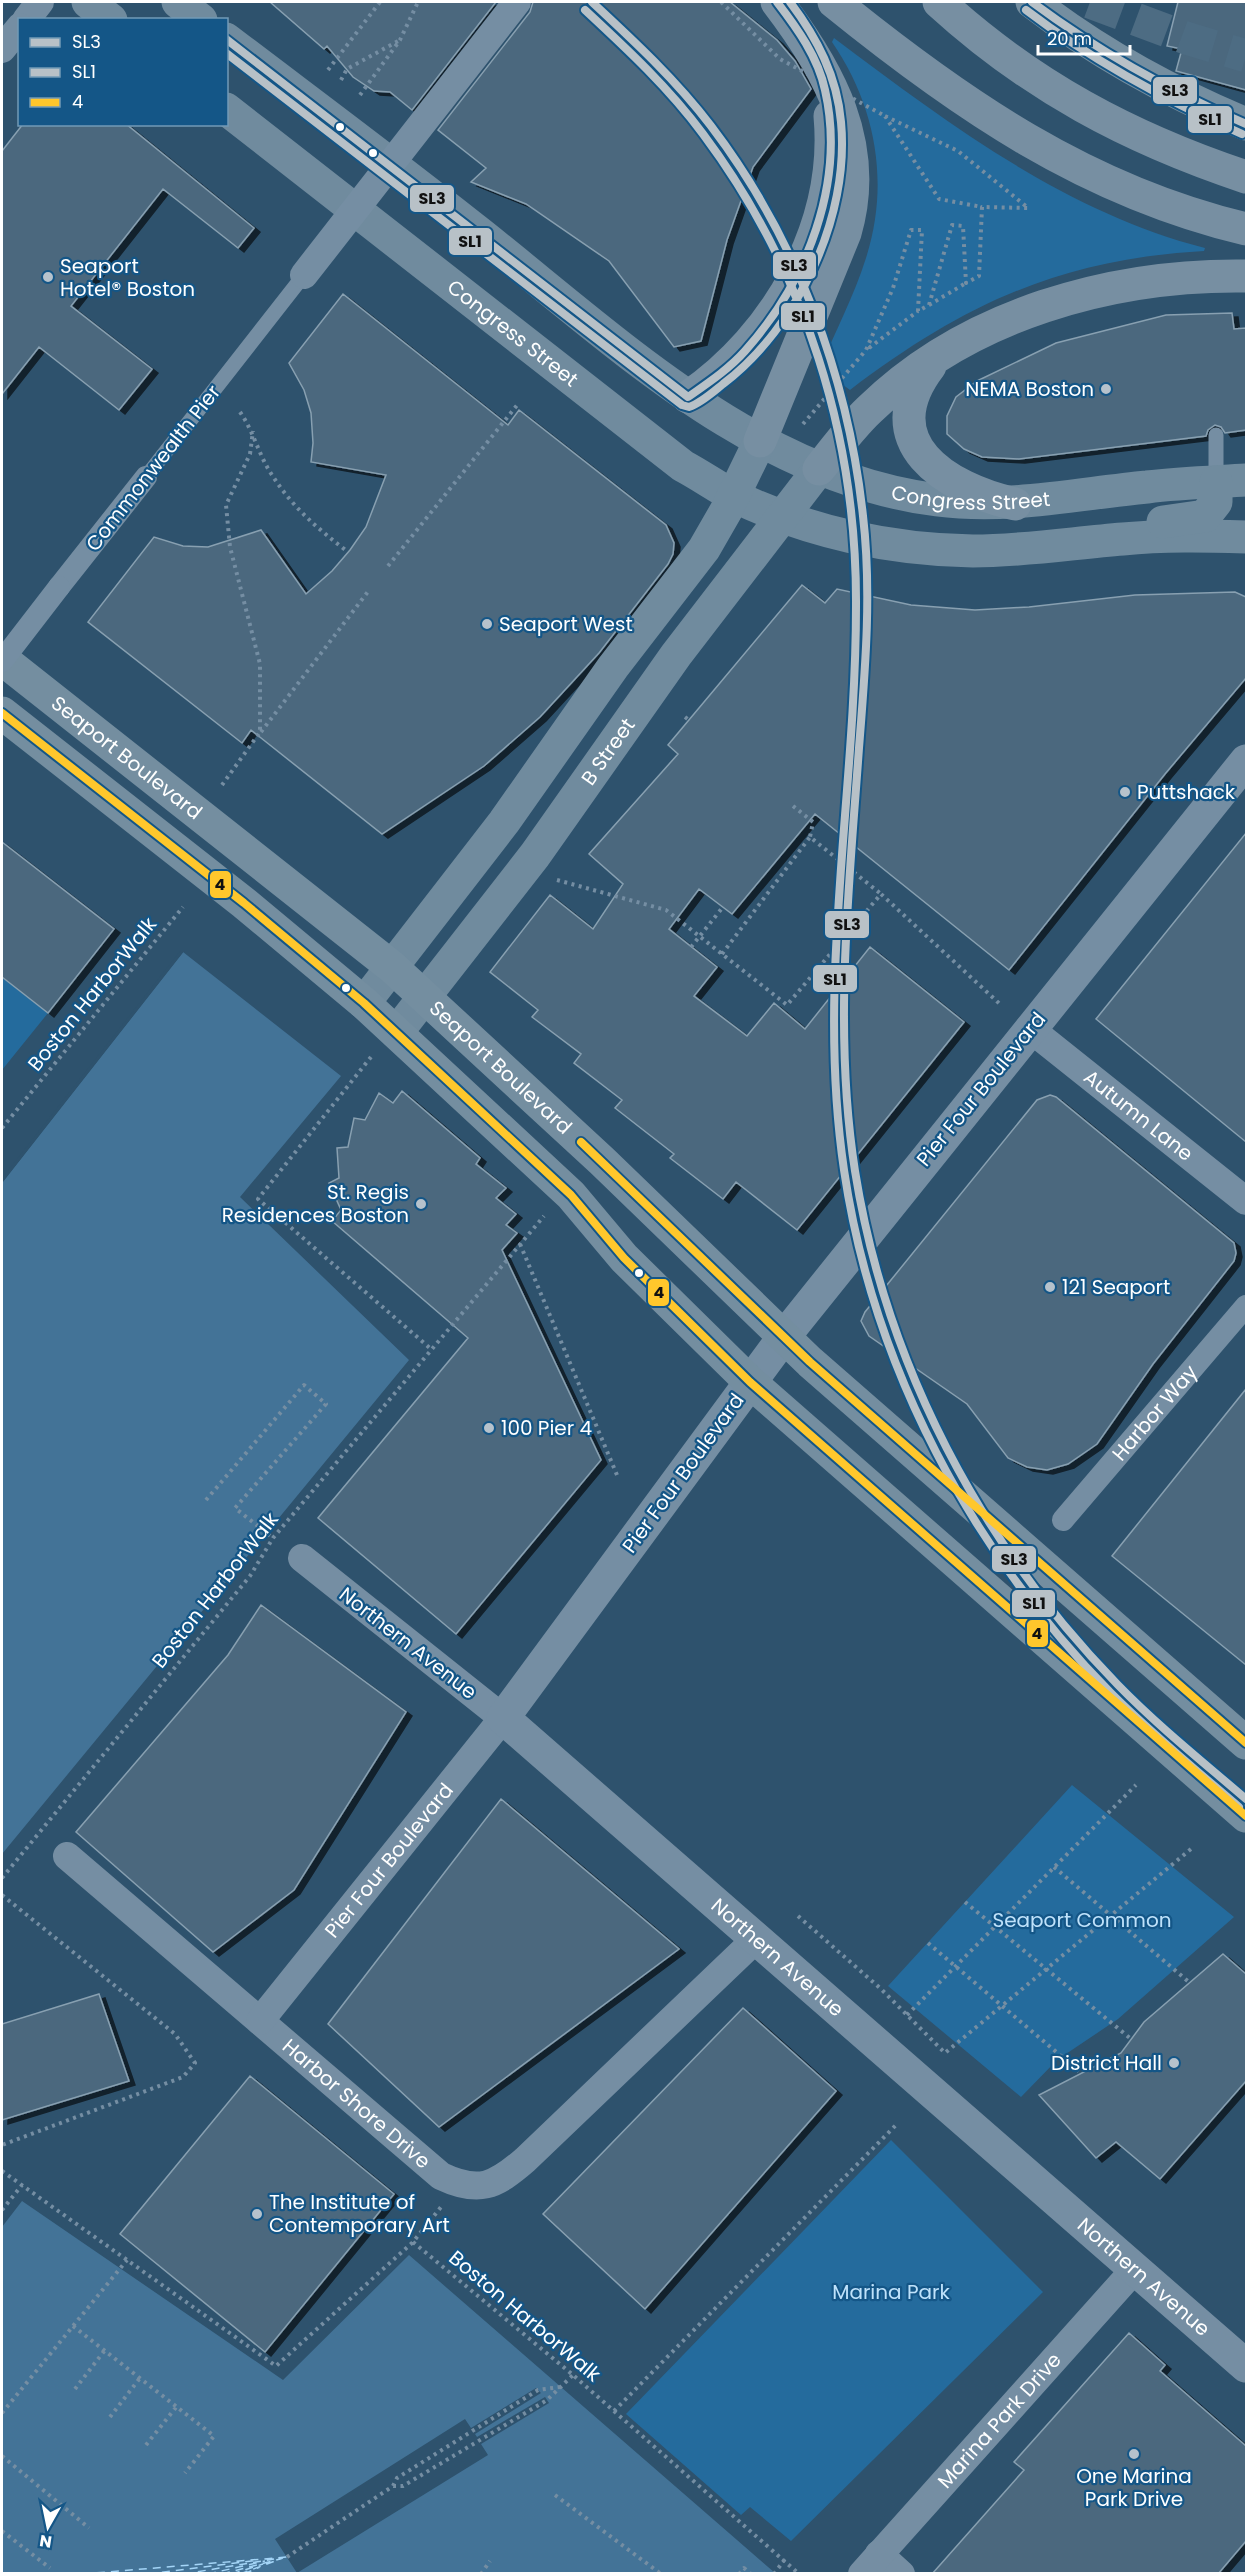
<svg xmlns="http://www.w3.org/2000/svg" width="1248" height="2575" font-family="Poppins,sans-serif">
<defs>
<filter id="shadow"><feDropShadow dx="6" dy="4" stdDeviation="0" flood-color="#0009"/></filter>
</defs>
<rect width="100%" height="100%" fill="#2e526d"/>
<path fill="#246b9d" d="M834,38C949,124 1063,211 1205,248L1204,251C1061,259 963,304 850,390L820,368C835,332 854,296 866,258C890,183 876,106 832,42Z
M2,977L48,1013L2,1070Z
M1072,1785L1234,1917L1118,2019L1057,2060L1021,2097L888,1986Z
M891,2140L1043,2292L791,2541L750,2507L741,2515L626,2414Z"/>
<path fill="#437397" d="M183,952L341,1076L240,1197L409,1360L2,1854V1183Z
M22,2201L283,2380L409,2255L775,2573H2V2227Z"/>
<path fill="#2e526d" d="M181,950H185L2,1183V1178Z
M536,2388L541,2393L475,2434L477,2437L545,2397L549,2403L481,2444L488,2455L297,2573L275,2539L465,2419L471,2428Z"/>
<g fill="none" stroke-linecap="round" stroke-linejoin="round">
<path stroke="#a4d5f7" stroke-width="1.5" stroke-dasharray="8 6" stroke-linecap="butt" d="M83,2574L287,2557
M148,2574L259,2560
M184,2574L274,2559
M208,2574L265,2561
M222,2574L280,2559
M232,2574L263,2564
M240,2574L283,2558
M244,2574L260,2567"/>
</g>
<path fill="#4b687e" stroke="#88a0b1" stroke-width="1.5" filter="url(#shadow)" d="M270,2H496L412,110L390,92L374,91L353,77L327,46L324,49Z
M533,2H730L777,40L795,61L811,89L753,167L727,240L701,341L674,347L609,261L526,204L471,182L486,168L438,130L530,12Z
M1178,2H1246V90L1176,71L1182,49L1167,46Z
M23,124H126L254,228L238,248L163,189L71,306L152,369L119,410L39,347L2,394V151Z
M343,294L508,425L519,410L666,525L674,543L673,554L668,564L599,653L540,717L484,766L382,834L251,730L242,743L88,622L154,537L183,546L208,547L261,530L306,594L332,571L350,550L366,527L386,475L311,462L313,443L311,413L304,390L289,363Z
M1232,313L1234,329L1246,328V430L1225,433L1221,427L1215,425L1208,430L1206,436L1019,459L982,457L964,449L947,434V416L956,397L977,381L1056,343L1166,315Z
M802,585L825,603L837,589L911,605L975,610L1029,607L1135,595L1235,592L1246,597V678L1165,774L1009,970L815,814L732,914L699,889L669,929L717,967L694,996L747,1036L774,1003L805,1029L870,947L964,1022L797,1230L736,1182L723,1199L670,1158L674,1154L615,1108L622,1100L574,1063L581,1054L532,1017L538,1010L490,972L550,895L593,929L623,884L589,854L678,754L668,745Z
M1246,833V1142L1096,1019Z
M2,842L114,929L48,1013L2,977Z
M402,1091L480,1158L476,1164L506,1188L496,1198L516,1214L506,1225L517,1233L502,1250L601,1460L456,1634L318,1518L468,1338L332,1221L341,1210L329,1183L339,1178L337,1148L348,1147L354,1118L365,1120L379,1093L393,1103Z
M1050,1095L1056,1097L1234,1243L1236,1253L1234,1261L1153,1364L1097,1444L1068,1464L1047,1470L1027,1467L1008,1458L967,1404L869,1336L861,1321L865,1312L1037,1100Z
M1246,1389V1665L1112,1556Z
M261,1605L406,1712L294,1890L213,1952L76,1832L228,1655Z
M501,1799L679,1949L439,2127L328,2024Z
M1223,1954L1246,1974V2081L1160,2179L1116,2142L1096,2158L1039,2095L1121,2053L1144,2022Z
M99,1994L129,2081L2,2120V2024Z
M743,2008L836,2091L645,2309L543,2214Z
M250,2076L394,2194L265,2352L120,2234Z
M1129,2333L1165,2365L1160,2371L1246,2446V2541L1218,2574H932L1024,2470L1014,2462Z"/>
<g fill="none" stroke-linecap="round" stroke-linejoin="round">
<path stroke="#4d6c83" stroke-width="33" stroke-dasharray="33 16" stroke-linecap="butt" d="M1090,2L1186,38L1246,56"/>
<path stroke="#758ea3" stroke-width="4" stroke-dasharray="3 4.5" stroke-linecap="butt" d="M328,70L380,2
M341,80L347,69L400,40
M360,95L400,40L418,2
M885,116L958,151L1027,207
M885,116L939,199L982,207
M929,305L966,283
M869,348L918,311
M240,412C254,432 259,456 272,475C293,508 317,528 348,552
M803,424L866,350L893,288L911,230H922L918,311L929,305L952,225L963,226L966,283L979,276L982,207L1028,208
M388,566L518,404
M685,717L689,720
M261,732L370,589
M222,785L260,732V664L230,547L226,505L250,454L253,431
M793,806L813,822L810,837
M557,880L666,910L787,1005L881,894L1002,1006
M722,954L810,837L881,894
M371,1057L258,1199L431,1349
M2,1128L183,907
M520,1244L617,1475
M206,1500L304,1385L326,1404L235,1508L273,1538
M1054,1867L1190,1983
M2,1878L250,1576L273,1538L544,1216
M2,1895L175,2034L195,2063L183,2077L2,2145
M965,1902L1131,2039
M798,1916L881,1989L945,2053L1191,1849
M928,1943L1081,2073
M907,2015L1136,1785
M2,2171L276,2366L413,2242L441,2207
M2,2210L22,2185
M413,2242L573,2375L799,2574
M73,2326L214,2436L185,2473
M75,2389L105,2350
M614,2411L896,2125
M2,2413L127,2260
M110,2417L140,2378
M146,2445L177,2406
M2,2456L89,2528
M393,2486H403L547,2400L573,2375
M555,2495L661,2574
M2,2531L50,2568
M287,2557L393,2486L397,2478L413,2468L538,2390L560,2387
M481,2574L490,2561
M739,2574L744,2568L751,2574
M774,2574L785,2559"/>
<path stroke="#758ea3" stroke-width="15" d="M1216,435V482
M146,477L304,275"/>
<g stroke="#758ea3" stroke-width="22">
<path d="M59,587L146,477"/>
<path id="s1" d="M1063,1520L1246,1306"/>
</g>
<g stroke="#758ea3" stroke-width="28">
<path d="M26,20L40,2"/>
<path d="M2,49L20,27"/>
<path id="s2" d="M1029,1028L1246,1201"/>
<path id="s3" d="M67,1856L441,2176C479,2194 495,2186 525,2160L757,1938"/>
<path id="s4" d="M260,2021L503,1718L302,1558"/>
<path d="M879,2554L901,2574"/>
<path id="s5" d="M862,2574L1135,2269"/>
</g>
<path stroke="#758ea3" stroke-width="33" id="s6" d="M1246,761L783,1338L503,1718L1246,2366"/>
<g stroke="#708b9e" stroke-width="33">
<path d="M88,2L111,20"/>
<path d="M178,2L201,20"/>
<path id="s7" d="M226,39C310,103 395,166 478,232C616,341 755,477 937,500C1009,509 1076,494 1147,487C1180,483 1213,482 1246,480"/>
<path id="s8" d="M226,109L683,466C700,475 717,487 734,496C807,532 892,550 973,551C1023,551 1073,543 1123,539C1164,535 1206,536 1246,537"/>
<path d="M1163,522L1205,516L1216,502V482"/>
<path d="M364,1003L504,822L613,667L704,549L727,509L760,441"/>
<path id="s9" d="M397,1032L535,855L676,655L819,469"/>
</g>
<g stroke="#748ea0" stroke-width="33">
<path d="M1032,2C1098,53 1169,92 1246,124"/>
<path id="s10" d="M2,659L392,967L602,1161L810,1362L1246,1743"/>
<path d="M2,713L244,903L364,1003L571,1195L624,1258L750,1382L1246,1816"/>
</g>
<path stroke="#778fa2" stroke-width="33" d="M834,2C960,104 1086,191 1246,229
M939,2C1031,86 1129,138 1246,177
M930,366C872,442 945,488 1015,504
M688,397C777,336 840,226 830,116
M760,441L845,233C871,145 829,70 777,2
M819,469C835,449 850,428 869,410C967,314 1112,274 1246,276"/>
<path stroke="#758ea3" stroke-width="4" stroke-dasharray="3 4.5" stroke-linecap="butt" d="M721,2L780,59L885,116
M691,947L723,907"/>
<path stroke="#758ea3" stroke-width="22" d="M2,661L59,587"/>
<path stroke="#758ea3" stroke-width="28" d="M304,275L517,2"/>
<defs>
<path id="bus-1" d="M592,2C634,41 676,80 711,126C797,239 848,376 863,516C872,593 865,672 859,748C849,889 833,1031 855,1171C886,1365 981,1545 1118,1685C1158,1726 1203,1762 1246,1799
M1032,2C1099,52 1170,91 1246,124
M226,39L688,397C708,383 729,369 745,351C807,282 846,182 825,90C818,57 797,28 777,2"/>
<path id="bus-2" d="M585,10C627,49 669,88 703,134C805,270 857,436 856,606C856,795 816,981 844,1170C873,1367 972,1552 1111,1693C1151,1733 1196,1770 1239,1807
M1026,10C1093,61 1165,100 1242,134
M226,53L682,405L689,407C701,403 713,392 723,384C798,327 850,217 841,122C837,76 817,38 790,2"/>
<path id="bus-3" d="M2,713L244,903L364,1003L571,1195L624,1258L750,1382L1246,1816
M581,1142L810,1362L1246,1743"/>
</defs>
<use href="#bus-1" stroke="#145687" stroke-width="12"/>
<use href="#bus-2" stroke="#145687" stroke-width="12"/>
<use href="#bus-3" stroke="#145687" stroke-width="12"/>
<use href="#bus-1" stroke="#b8c1c7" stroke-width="8"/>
<use href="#bus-2" stroke="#b8c1c7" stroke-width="8"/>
<use href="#bus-3" stroke="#ffc72c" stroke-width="8"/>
</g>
<g fill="#fff" stroke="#145687" stroke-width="2">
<circle cx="340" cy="127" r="5"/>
<circle cx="373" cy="153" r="5"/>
<circle cx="346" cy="988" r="5"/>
<circle cx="639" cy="1273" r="5"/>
</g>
<g fill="#b6c2cc" stroke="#145687" stroke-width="2">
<circle cx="48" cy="277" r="6"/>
<circle cx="1106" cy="389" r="6"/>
<circle cx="487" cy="624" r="6"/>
<circle cx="1125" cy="792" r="6"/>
<circle cx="421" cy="1204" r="6"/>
<circle cx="1050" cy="1287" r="6"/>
<circle cx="489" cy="1428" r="6"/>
<circle cx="1174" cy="2063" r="6"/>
<circle cx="257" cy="2214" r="6"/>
<circle cx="1134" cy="2454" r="6"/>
</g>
<g text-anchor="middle" stroke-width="4.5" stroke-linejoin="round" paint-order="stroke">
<g font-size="20" fill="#fff" stroke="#145687" text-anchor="start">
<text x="60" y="273">Seaport<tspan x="60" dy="23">Hotel® Boston</tspan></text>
<text x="1094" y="396" text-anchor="end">NEMA Boston</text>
<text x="499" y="631">Seaport West</text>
<text x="1137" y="799">Puttshack</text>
<text x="409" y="1199" text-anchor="end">St. Regis<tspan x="409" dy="23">Residences Boston</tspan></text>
<text x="1062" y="1294">121 Seaport</text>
<text x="501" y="1435">100 Pier 4</text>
<text x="1162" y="2070" text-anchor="end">District Hall</text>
<text x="269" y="2209">The Institute of<tspan x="269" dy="23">Contemporary Art</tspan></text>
<text x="1134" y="2483" text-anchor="middle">One Marina<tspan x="1134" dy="23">Park Drive</tspan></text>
</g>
<g font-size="20" fill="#fff" stroke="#145687">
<text dy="7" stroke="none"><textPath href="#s8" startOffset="364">Congress Street</textPath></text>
<text transform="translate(153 468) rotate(-52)" y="7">Commonwealth Pier</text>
<text dy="7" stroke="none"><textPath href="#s7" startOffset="890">Congress Street</textPath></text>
<text dy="7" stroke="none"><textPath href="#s9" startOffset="351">B Street</textPath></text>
<text dy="7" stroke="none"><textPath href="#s10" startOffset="159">Seaport Boulevard</textPath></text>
<text transform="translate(92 994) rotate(-51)" y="7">Boston HarborWalk</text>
<text dy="7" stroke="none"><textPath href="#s10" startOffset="645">Seaport Boulevard</textPath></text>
<text transform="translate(981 1089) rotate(-51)" y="7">Pier Four Boulevard</text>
<text dy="7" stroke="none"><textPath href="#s2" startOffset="140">Autumn Lane</textPath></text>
<text dy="7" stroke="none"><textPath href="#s1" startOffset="141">Harbor Way</textPath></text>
<text transform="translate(683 1473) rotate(-54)" y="7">Pier Four Boulevard</text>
<text transform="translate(215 1590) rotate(-52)" y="7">Boston HarborWalk</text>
<text transform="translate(408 1643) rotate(38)" y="7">Northern Avenue</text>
<text dy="7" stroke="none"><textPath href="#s4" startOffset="206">Pier Four Boulevard</textPath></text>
<text dy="7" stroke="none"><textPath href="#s6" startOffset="1576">Northern Avenue</textPath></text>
<text dy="7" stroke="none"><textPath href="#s3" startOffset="381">Harbor Shore Drive</textPath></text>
<text dy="7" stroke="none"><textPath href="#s6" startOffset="2062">Northern Avenue</textPath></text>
<text transform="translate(525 2316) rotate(40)" y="7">Boston HarborWalk</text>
<text dy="7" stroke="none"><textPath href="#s5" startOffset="206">Marina Park Drive</textPath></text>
</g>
<g font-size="20" fill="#bfe2fb" stroke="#145687">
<text x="1082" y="1927">Seaport Common</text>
<text x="891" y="2299">Marina Park</text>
</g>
</g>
<g stroke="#145687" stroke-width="2">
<rect x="1152" y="76" width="46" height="29" rx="6" fill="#b8c1c7"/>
<rect x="1187" y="105" width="46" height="29" rx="6" fill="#b8c1c7"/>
<rect x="409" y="184" width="46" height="29" rx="6" fill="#b8c1c7"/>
<rect x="448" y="227" width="45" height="29" rx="6" fill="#b8c1c7"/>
<rect x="772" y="251" width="45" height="29" rx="6" fill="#b8c1c7"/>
<rect x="780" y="302" width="46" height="29" rx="6" fill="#b8c1c7"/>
<rect x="209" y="870" width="23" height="29" rx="6" fill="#ffc72c"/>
<rect x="824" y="910" width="46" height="29" rx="6" fill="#b8c1c7"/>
<rect x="812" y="964" width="46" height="29" rx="6" fill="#b8c1c7"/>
<rect x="647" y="1278" width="23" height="29" rx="6" fill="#ffc72c"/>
<rect x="991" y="1545" width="46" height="28" rx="6" fill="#b8c1c7"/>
<rect x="1011" y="1589" width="45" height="29" rx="6" fill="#b8c1c7"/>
<rect x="1026" y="1619" width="23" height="29" rx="6" fill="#ffc72c"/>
</g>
<g font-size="16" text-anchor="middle" font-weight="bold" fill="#111">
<text x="1175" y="96">SL3</text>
<text x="1210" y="125">SL1</text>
<text x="432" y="204">SL3</text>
<text x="470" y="247">SL1</text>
<text x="794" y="271">SL3</text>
<text x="803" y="322">SL1</text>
<text x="220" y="890">4</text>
<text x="847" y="930">SL3</text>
<text x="835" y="985">SL1</text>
<text x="659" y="1298">4</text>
<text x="1014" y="1565">SL3</text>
<text x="1034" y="1609">SL1</text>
<text x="1037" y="1639">4</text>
</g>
<rect width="1248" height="2575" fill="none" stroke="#ffffff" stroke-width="6"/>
<rect x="18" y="18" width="210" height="108" fill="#145687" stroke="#729ab7" stroke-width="1.5"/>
<rect x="30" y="38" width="30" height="9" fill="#b8c1c7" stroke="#729ab7" stroke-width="1.5"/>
<text x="72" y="48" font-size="18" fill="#ffffff">SL3</text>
<rect x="30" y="68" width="30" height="9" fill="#b8c1c7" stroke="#729ab7" stroke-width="1.5"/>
<text x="72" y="78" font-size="18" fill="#ffffff">SL1</text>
<rect x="30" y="98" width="30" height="9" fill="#ffc72c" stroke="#729ab7" stroke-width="1.5"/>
<text x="72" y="108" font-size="18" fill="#ffffff">4</text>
<g transform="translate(48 2527) rotate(189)" stroke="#145687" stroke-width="4.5" paint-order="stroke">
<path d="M0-4.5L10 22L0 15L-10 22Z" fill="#ffffff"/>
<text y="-9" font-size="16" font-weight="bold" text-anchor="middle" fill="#ffffff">N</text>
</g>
<path d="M1038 45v9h92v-9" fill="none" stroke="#ffffff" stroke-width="3"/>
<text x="1047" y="45" font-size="18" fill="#ffffff" stroke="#145687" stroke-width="4.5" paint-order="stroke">20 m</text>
</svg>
